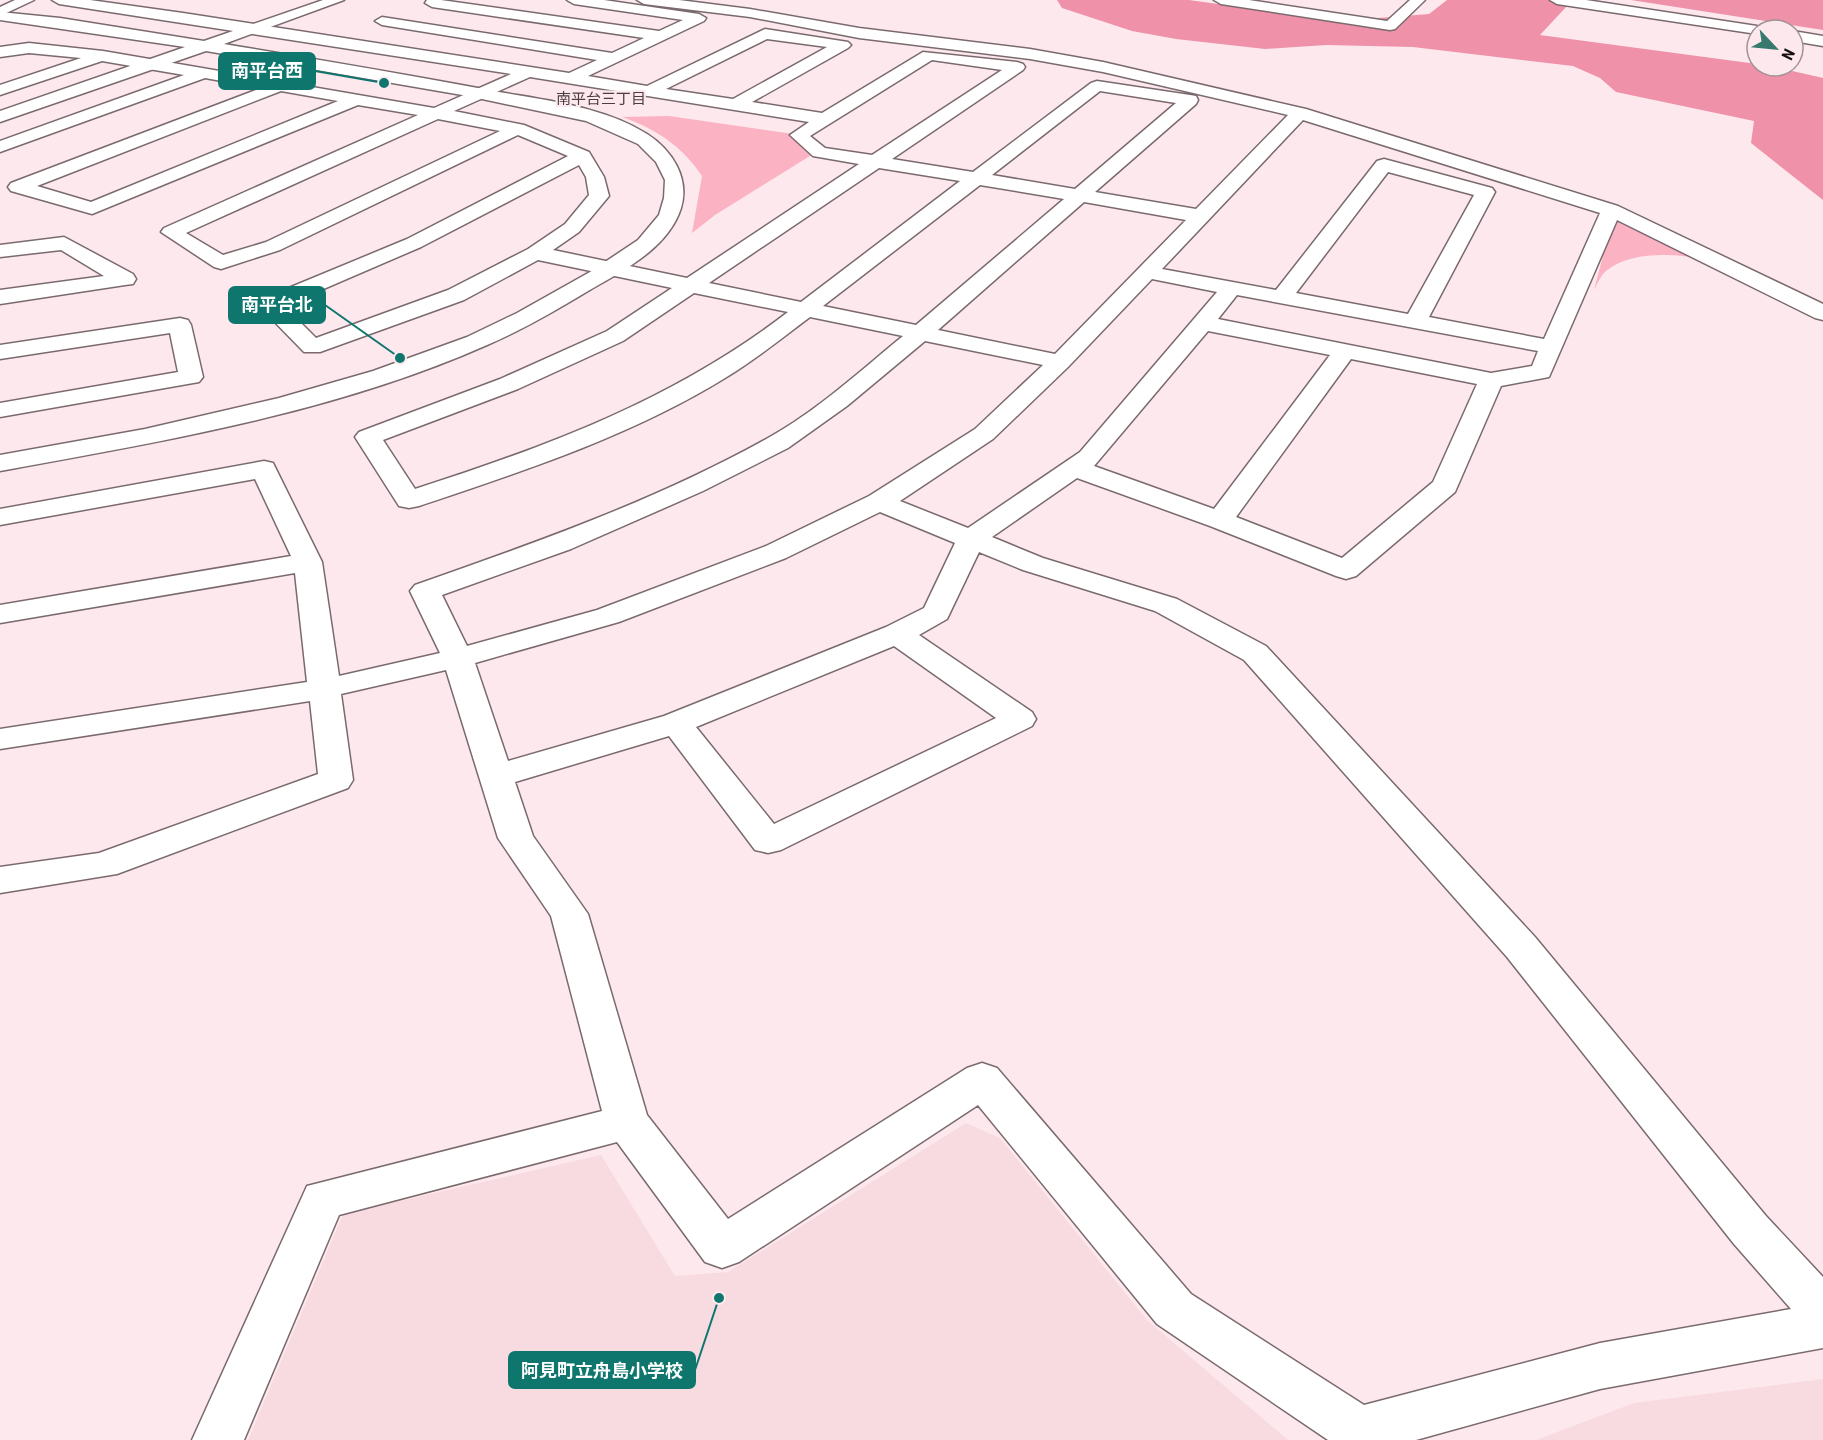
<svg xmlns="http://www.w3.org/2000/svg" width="1823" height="1440" font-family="'Roboto Condensed','Noto Sans JP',sans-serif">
<rect width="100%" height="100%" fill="#fde9ed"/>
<path fill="#f7dbe1" d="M966,1123L1000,1138L1147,1320L1288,1440H248L343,1214L601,1155L675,1276L728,1272Z
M1823,1379V1440H1536L1634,1403Z"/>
<path fill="#fbb2c3" d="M669,116L793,134L813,154L715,215L692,233L702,176C682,146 656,129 622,117Z
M1614,214L1706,259C1675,254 1632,250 1606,271C1601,275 1597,284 1594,290Z"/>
<path fill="#ef91a9" d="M1057,0H1189L1341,21L1429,14L1447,0H1591L1567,6L1540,35L1757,64V66H1770L1823,78V200L1751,143L1754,121L1616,92L1600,78L1573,66L1413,47L1326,45L1265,49L1176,39L1132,31L1062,8Z
M1631,0H1823V30Z"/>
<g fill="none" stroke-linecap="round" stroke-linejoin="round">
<defs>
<path id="street" d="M15,0H34L0,16V7Z
M52,0H90L183,13L569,73L597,60L382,25L375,21L382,17L612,53L644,38L432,7L425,3L427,0H441L659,31L683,20L574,4L567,0H604L699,14L706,18L704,21L588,76L647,86L765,29L848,42L851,45L848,48L752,102L822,113L923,52L1017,62L1023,64L1025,67L1023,70L892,159L973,172L1091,83L1097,81L1190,95L1196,96L1198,100L1196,104L1095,192L1196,209L1288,115L1103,72L1030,59L859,38L750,17L644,4L637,0H679L750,9L859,28L1030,49L1103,62L1306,109L1618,206L1823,304V320L1815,318L1617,220L1549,377L1501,386L1455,492L1356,576L1346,579L1336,576L1210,526L1077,478L992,537L1043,558L1177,599L1266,646L1535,937L1766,1216L1823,1277V1348L1600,1389L1416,1440H1328L1157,1324L978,1105L739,1262L722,1268L705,1262L617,1142L339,1215L244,1440H192L307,1186L602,1111L551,916L498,838L446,670L341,694L353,780L348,788L117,874L0,893V867L99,853L318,774L310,701L0,749V729L307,682L295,573L0,623V605L291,556L255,479L0,525V509L264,461L273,463L322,562L339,676L440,653L410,591L415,585C535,543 657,500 768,438C817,411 860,371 903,336L810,317C782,338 755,360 725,378C631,436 523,471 419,506L409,508L399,506L355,437L359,432L500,379L607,331L672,288L538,260L464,300L320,352H304L262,309L259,304L262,299L407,239L568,156L518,135L280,250L221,269L214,267L161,232L164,228L418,115L358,105L92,214L11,191L8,187L11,183L261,88L205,78L0,152V141L184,75L102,61L0,95V85L81,58L29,53L0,57V47L29,43L103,51L434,108L511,74L59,4ZM767,39L827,47L733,99L666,89ZM932,60L1002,70L872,155L825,148L810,136ZM530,77L809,122L790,135L813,156L859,164L687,278L553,250L579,232L609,196L604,177L589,152L524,125L454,111ZM281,91L338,101L91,202L37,186ZM1100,91L1176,103L1075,189L992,175ZM438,119L500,131L266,242L223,255L186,233ZM1303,120L1600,213L1544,339L1429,317L1495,192L1492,188L1384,159L1377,161L1276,290L1162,269ZM579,165L586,177L589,195L565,224L528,249L448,290L316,338L284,306L421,247ZM879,168L960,181L801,302L709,283ZM1388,172L1474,195L1408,314L1296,293ZM980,185L1064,199L916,325L823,306ZM1084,202L1186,220L1055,354L938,330ZM1152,279L1217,292L1080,452L968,528L900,501L993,439L1068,367ZM694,293L788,312C675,399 549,446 415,489L383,440L518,389L623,341ZM1237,295L1538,351L1532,366L1491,373L1218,319ZM1208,331L1330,355L1214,509L1094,466ZM925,341L1043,365L975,429L869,496L766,546L597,610L467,646L442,595L571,549L703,491L788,448L847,406ZM1351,359L1477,384L1433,482L1342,558L1236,517ZM880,512L955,543L924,608L886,627L664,716L508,761L475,663L619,622L786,558ZM979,552L1023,570L1155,611L1244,660L1507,957L1734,1244L1791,1309L1600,1343L1364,1405L1191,1294L997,1068L982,1063L967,1068L728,1219L647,1115L588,914L533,836L515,782L669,736L755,850L768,853L781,850L1032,726L1036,719L1032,712L919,635L947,619ZM894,646L996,718L774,824L696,727Z
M1214,0H1249L1387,21L1410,0H1425L1395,29L1390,30L1221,4Z
M1550,0H1586L1757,26L1764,30H1757V34L1557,4Z
M1793,31L1823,36V46L1793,41Z
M64,237L133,274L136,279L133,284L125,285L0,304V290L104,276L61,250L0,257V245Z
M180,318L188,320L191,325L203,377L199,382L0,417V403L178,372L170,333L0,359V345Z"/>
<path id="secondary" d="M323,0H344L224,44C314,59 404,74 494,91C543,100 603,106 647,134C672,150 690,178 681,208C668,249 622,271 588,291C555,311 522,330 487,345C334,413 163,441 0,471V455L145,429L279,398L373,371L467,337L517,313L590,272L638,240L659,215L664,198L665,180L656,162L638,144L586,121L468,96L206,51L0,122V111L185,47L0,20V12L60,18L204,41Z"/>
</defs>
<use href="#street" stroke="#7a6a6d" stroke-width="3"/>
<use href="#secondary" stroke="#7a6a6d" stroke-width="3"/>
<use href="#street" fill="#fff" fill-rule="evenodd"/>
<use href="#secondary" fill="#fff" fill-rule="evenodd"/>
</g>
<g text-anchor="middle" stroke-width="4.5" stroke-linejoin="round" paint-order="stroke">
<g font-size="15" fill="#4b3d40" stroke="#fde9ed">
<text x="601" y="104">南平台三丁目</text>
</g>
</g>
<path fill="none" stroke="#0f766e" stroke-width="2" d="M384 83L315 71M400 358L325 305M719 1298L695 1370"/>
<g fill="#0f766e" stroke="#fde9ed" stroke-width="2">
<circle cx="384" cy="83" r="6"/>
<circle cx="400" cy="358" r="6"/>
<circle cx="719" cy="1298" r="6"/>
</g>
<g fill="#0f766e" stroke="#0f766e" stroke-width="2">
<rect x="219" y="53" width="96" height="36" rx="6"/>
<rect x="229" y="287" width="96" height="36" rx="6"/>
<rect x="509" y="1352" width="186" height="36" rx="6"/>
</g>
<g font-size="18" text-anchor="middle" font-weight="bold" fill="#fff">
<text x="267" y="77">南平台西</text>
<text x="277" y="311">南平台北</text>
<text x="602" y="1377">阿見町立舟島小学校</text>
</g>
<g transform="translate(1775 48) rotate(116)"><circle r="28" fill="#fde9ed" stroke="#a19295" stroke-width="1.5"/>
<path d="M0-4.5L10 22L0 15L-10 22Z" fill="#377a6d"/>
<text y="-9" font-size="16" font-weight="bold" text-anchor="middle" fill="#161011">N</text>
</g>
</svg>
